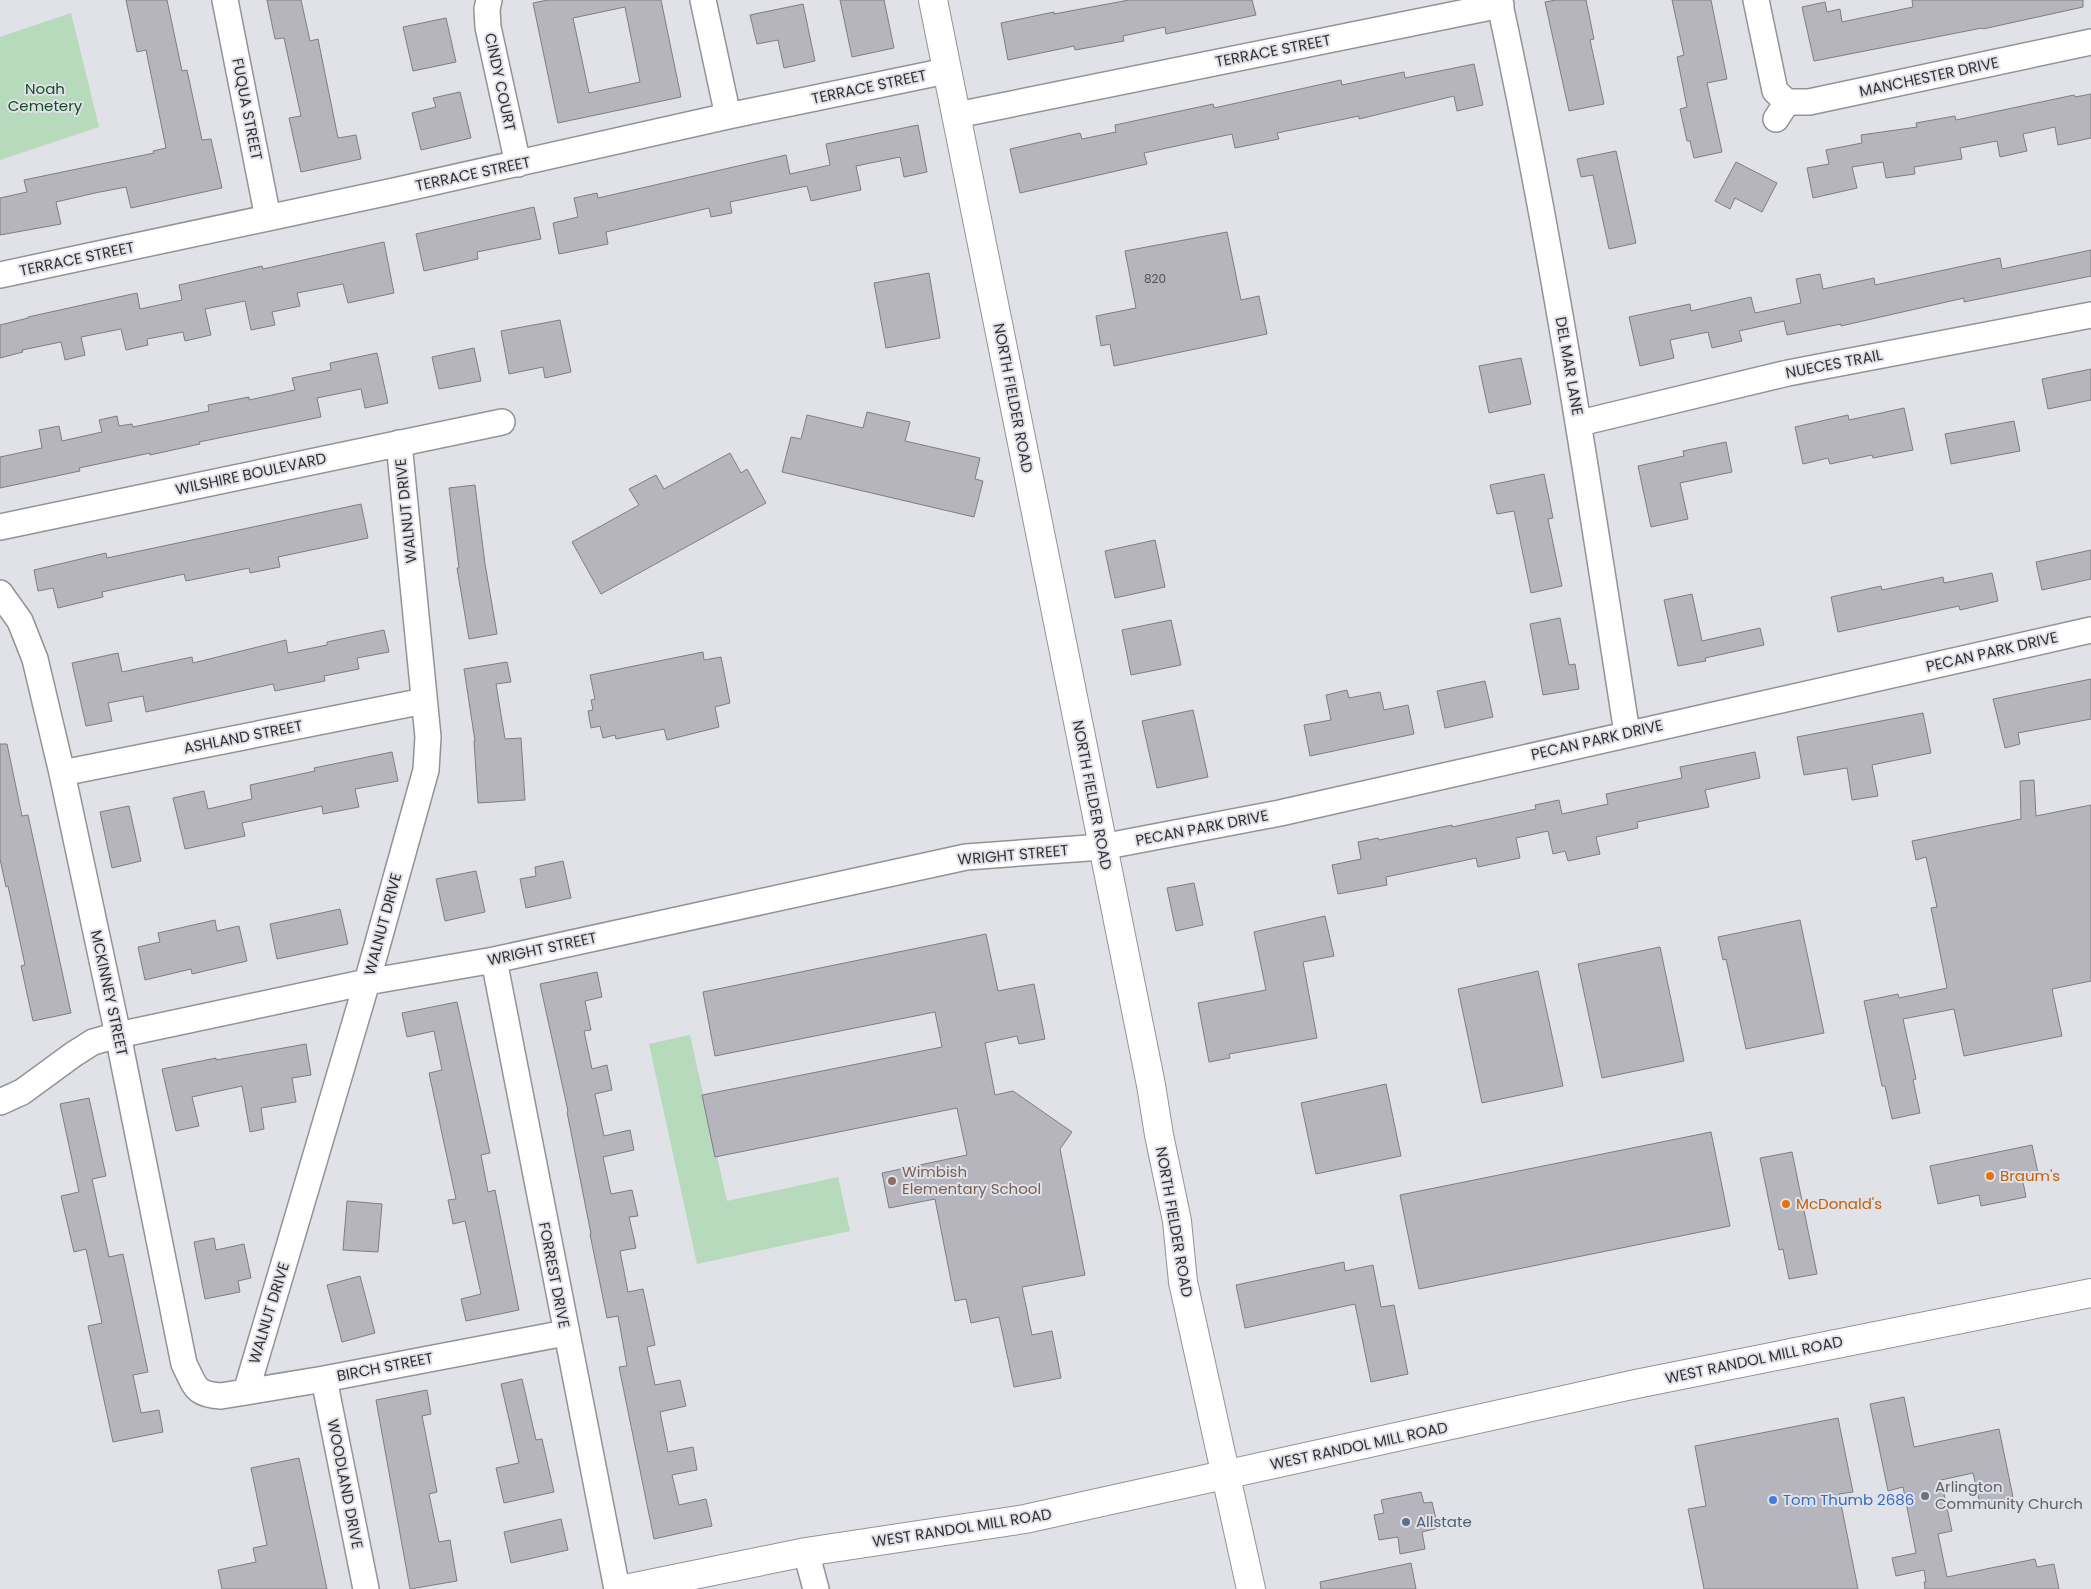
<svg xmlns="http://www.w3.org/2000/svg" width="2091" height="1589" font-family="Poppins,sans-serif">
<rect width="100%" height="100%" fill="#e1e1e8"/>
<path fill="#b7d9bc" d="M71,13L99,127L0,160V37Z
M690,1035L727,1201L838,1177L850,1231L697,1264L649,1044Z"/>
<path fill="#b6b5bd" stroke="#7e7d85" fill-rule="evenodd" d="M126,0H167L182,71L187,70L202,140L211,139L222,188L131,208L126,187L95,193L56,202L61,224L0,235V198L27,192L24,180L154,153L153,151L166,148L146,50L137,52Z
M267,0H301L310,41L318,39L338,138L356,135L361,159L301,172L289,118L301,116L284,38L275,39Z
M548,0H661L681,97L558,123L533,3ZM625,7L640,82L589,93L573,18Z
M840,0H884L894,48L852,57Z
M1129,0H1252L1256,15L1166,34L1165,27L1123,36L1124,41L1075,50L1074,46L1008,60L1001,23L1054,12V14Z
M1556,0H1586L1594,39L1590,40L1604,104L1569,111L1545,2Z
M1672,0H1711L1727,79L1707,83L1722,152L1694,158L1690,141H1687L1680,109L1687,107L1677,57L1684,55Z
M1912,0H2083V7L1983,29L1982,28L1814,61L1802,7L1825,2L1827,12L1840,9L1842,22L1913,7Z
M803,4L815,61L784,68L778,40L757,44L750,15Z
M446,18L456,62L413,71L403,27Z
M1474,64L1483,105L1457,111L1454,96L1359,119V116L1277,133L1279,139L1235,148L1232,134L1144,153L1147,164L1020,193L1010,149L1080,133L1082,139L1116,132L1115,125L1213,104L1214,108L1341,80L1342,85L1404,72L1405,78Z
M460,92L471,138L421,150L412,113L436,107L433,98Z
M2091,94V138L2058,145L2055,127L2023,134L2027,151L2000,157L1997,141L1960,148L1962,159L1914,167L1915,174L1886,178L1883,162L1852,167L1857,188L1813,198L1807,168L1829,164L1826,150L1862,143L1861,135L1917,127L1916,123L1955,116L1956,120L2074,95L2075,97Z
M918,125L927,172L904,177L900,157L856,166L861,190L811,201L807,186L730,202L732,213L711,217L709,208L606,232L608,244L559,254L553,223L578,217L574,198L597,193L598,198L786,155L790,174L830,165L826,144Z
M1616,151L1636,243L1609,249L1593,175L1581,177L1577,159Z
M1736,162L1777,183L1762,212L1735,198L1730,209L1715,201Z
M534,207L541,239L477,252L478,259L424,271L416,234Z
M1227,232L1241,300L1259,296L1267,334L1114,366L1110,344L1101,346L1096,316L1136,308L1125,251Z
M384,242L394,293L348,303L343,284L297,293L300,306L272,312L275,325L251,330L245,301L205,309L211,335L185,341L183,332L147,339L148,345L126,350L121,329L81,337L85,355L65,360L61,342L22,350L23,352L0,358V325L28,318V317L137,293L140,309L182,300L179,285L262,266L263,269Z
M2091,250V276L1964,302V298L1841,326V324L1787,335L1784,321L1739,331L1742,341L1712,348L1708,332L1670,340L1674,358L1640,366L1629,317L1690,304L1691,311L1751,297L1755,313L1801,303L1796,279L1820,274L1823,289L1874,278L1875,285L2000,258L2002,269Z
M929,273L940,338L886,348L874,283Z
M560,320L571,372L545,378L543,367L509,374L501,331Z
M474,348L481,381L439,389L432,357Z
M377,353L388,403L365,408L361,389L317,398L321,417L199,442L200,444L150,455V453L79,468L80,471L0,488V457L42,448L39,430L59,426L62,441L102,432L99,420L117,416L119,426L132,424L133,427L209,411L208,405L249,397V400L295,390L292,378L331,370L330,363Z
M1521,358L1531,404L1489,413L1479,366Z
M2091,369V400L2048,409L2042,379Z
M1904,408L1913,450L1873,458L1872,455L1830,464L1828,458L1803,464L1795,427L1848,415L1849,420Z
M867,412L910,422L905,441L980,458L975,479L983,481L974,517L782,472L791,437L801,439L807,415L863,428Z
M2014,421L2020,451L1951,464L1945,434Z
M1726,442L1732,472L1680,483L1688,519L1651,527L1638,466L1684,456L1683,451Z
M730,453L741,473L747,469L766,503L601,594L572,542L639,505L629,489L656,475L664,489Z
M1544,474L1553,518L1548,519L1562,586L1531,593L1514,511L1497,514L1490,485Z
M475,485L485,564L497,634L469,639L457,568H459L449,488Z
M361,504L368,538L278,557L280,567L250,573L249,568L186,581L184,574L102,592L103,597L58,608L53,588L38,591L34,570L106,553L107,558Z
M1155,540L1165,587L1115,598L1105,551Z
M2091,550V579L2042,590L2036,562Z
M1992,573L1998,601L1960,610L1959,606L1838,632L1831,597L1881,586L1882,590L1943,577L1944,583Z
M1692,594L1702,641L1760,628L1764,645L1705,658L1706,661L1678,666L1664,600Z
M1560,618L1569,665L1575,664L1579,689L1543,695L1530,624Z
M1171,620L1181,665L1131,675L1122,630Z
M384,630L389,652L357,658L359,669L324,676L325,681L275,691L273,684L146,712L143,696L108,703L112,721L86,726L72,663L118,653L122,672L192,657L193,663L286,640L288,653L327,645V642Z
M703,652L704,660L721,657L730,703L715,707L719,727L667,740L664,729L616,739L615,735L603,738L600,726L591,728L588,711L593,710L591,700L595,699L590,675Z
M507,662L511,682L496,684L505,739L521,738L525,800L478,803L474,741H475L464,669Z
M2091,679V719L2018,733L2020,744L2005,748L1993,699Z
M1485,681L1493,717L1445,728L1437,691Z
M1347,690L1349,698L1380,692L1384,710L1408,705L1414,734L1310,756L1304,725L1331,720L1326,695Z
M1193,710L1208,777L1157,788L1142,721Z
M1923,713L1931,753L1872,765L1878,796L1852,800L1847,768L1804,775L1797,737Z
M0,744H7L22,816L28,815L71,1013L33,1021L21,966L25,965L8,886L6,887L0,859Z
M392,752L398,781L355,789L359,807L323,814L322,806L242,823L245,836L185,849L173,798L204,791L208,809L252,799L250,785L315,771L314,768Z
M1755,752L1760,778L1705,790L1709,807L1637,822L1638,828L1596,837L1600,854L1568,861L1565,851L1553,854L1548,831L1516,838L1520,858L1478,867L1476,858L1386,877L1387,885L1338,894L1332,865L1361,859L1358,842L1378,838L1379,840L1452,825V827L1536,809L1535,805L1559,800L1562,814L1608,804L1606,794L1682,778L1680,767Z
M2034,780L2036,816L2091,805V981L2052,989L2062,1036L1964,1056L1954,1009L1903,1019L1916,1079L1913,1080L1920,1113L1892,1119L1885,1086H1882L1864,1001L1898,994L1899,998L1947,988L1931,908L1937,907L1926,857L1916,860L1912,841L2021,819L2020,781Z
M129,806L141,861L112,868L100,812Z
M563,861L571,898L526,908L520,879L536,876L535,867Z
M476,871L485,912L445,921L436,879Z
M1194,883L1203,925L1176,931L1167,888Z
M340,909L348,944L277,959L270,924Z
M1325,916L1334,956L1303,962L1317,1038L1229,1054L1230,1058L1209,1062L1198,1003L1266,990L1254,932Z
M215,920L217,931L239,926L247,961L192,974L191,969L145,980L138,947L160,942L158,933Z
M1800,920L1824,1033L1746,1049L1726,959L1723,960L1718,937Z
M986,934L998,991L1034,984L1045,1039L1019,1044L1017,1036L985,1043L995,1095L1013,1091L1072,1132L1060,1149L1085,1275L1022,1287L1032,1335L1052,1331L1061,1378L1014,1387L999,1317L971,1323L966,1299L955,1301L935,1199L889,1208L882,1173L967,1155L957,1108L715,1157L702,1095L942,1047L935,1012L715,1056L703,992Z
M1660,947L1684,1061L1602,1078L1578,964Z
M1538,971L1563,1086L1482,1103L1458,989Z
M597,972L602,997L585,1001L591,1030L584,1031L592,1069L607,1065L612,1090L595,1094L604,1136L630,1130L634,1150L603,1157L611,1194L632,1190L638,1216L629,1217L636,1248L620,1251L628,1292L643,1289L655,1345L647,1347L655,1385L680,1380L686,1406L660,1412L668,1452L693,1447L697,1470L672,1475L679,1505L706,1499L712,1526L654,1539L619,1367L627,1366L618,1316L607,1318L590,1234H591L567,1112L568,1111L540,984Z
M457,1002L490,1153L481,1155L488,1192L495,1190L519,1310L466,1321L461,1299L481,1294L465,1221L453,1224L448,1200L456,1199L429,1073L442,1070L434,1031L407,1037L402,1013Z
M306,1044L311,1075L292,1078L296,1102L261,1108L264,1129L250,1132L242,1086L192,1097L199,1126L176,1131L162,1069L216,1058V1060Z
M1386,1084L1401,1156L1316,1174L1301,1103Z
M89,1098L106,1176L92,1179L109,1257L123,1254L148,1372L133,1375L141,1413L159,1410L163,1432L113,1442L88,1326L102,1323L86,1249L74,1252L61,1196L79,1192L60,1104Z
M1711,1132L1730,1226L1419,1289L1400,1195Z
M2032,1145L2038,1173L2022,1177L2026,1197L1981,1206L1979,1195L1938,1204L1930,1166Z
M1792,1152L1817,1274L1789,1279L1783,1249L1779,1250L1760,1158Z
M347,1201L382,1204L378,1252L343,1250Z
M214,1238L216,1250L244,1244L251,1278L238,1281L240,1292L205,1299L194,1242Z
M1344,1262L1345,1271L1373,1265L1381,1307L1394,1305L1408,1374L1371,1382L1355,1304L1245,1328L1236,1285Z
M360,1276L375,1333L342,1342L327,1285Z
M522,1379L536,1440L542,1439L554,1492L504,1503L496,1468L519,1463L501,1384Z
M427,1390L431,1414L422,1416L437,1492L429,1494L439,1542L450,1540L457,1581L410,1589L376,1400Z
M1904,1397L1914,1447L1999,1429L2014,1502L1981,1508L1973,1473L1941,1480L1952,1531L1938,1534L1947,1577L2035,1559L2037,1567L2054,1564L2059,1589H1925L1924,1582H1926L1924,1570L1896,1576L1892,1558L1916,1553L1903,1487L1888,1491L1870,1404Z
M1838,1418L1853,1492L1839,1494L1858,1589H1704L1688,1509L1706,1506L1695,1446Z
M299,1458L327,1589H222L218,1570L256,1562L253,1548L267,1545L251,1468Z
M1421,1492L1424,1503L1432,1502L1438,1528L1422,1532L1425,1549L1400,1554L1398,1537L1379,1540L1374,1515L1384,1513L1381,1500Z
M561,1519L568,1550L511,1563L504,1532Z
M1411,1563L1416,1589H1321L1320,1582Z"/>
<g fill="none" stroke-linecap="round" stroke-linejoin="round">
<defs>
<path id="minor" d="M225,0L268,218
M489,0L487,9L488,27L518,164
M703,0L728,116
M1499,0C1552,243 1589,488 1627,733
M1756,0L1775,91L1787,102
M957,115L1501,5
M1776,119L1787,102H1809L2091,42
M0,275L394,191L728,116L946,71
M1580,423L1788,373L2091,315
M0,527L502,422
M0,593L20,621L35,659L62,773L118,1035L184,1364C196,1387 194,1394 221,1396L324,1379L565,1333
M62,773L424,701
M494,960L617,1589
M0,1102L22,1092L74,1054L93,1042L118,1035L367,982L494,960L966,857L1102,847L1280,813L2091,630
M324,1379L366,1589
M246,1392L367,982L426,770L428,737L399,443
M806,1552L816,1589"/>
<path id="major" d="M933,0L1151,1085L1159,1135L1177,1221L1183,1282L1251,1589
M625,1589L806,1552L1025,1519L1636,1384L2091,1293"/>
</defs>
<use href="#minor" stroke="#929299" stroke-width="28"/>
<use href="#major" stroke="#929299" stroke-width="30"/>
<use href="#minor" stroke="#fff" stroke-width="25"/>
<use href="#major" stroke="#fff" stroke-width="28"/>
</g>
<g fill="#e8710a" stroke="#e1e1e8" stroke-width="2">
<circle cx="1990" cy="1176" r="5"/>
<circle cx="1786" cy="1204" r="5"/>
</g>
<circle fill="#8d6e63" stroke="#e1e1e8" stroke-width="2" cx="892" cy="1181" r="5"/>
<circle fill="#6b7280" stroke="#e1e1e8" stroke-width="2" cx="1925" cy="1496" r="5"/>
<circle fill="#3f7fe0" stroke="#e1e1e8" stroke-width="2" cx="1773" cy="1500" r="5"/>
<circle fill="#5c6f8a" stroke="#e1e1e8" stroke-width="2" cx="1406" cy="1522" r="5"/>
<g text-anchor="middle" stroke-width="4" stroke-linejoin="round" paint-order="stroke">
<g font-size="12" fill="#535357">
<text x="1155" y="283">820</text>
</g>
<g font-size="15" fill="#323235" stroke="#e1e1e8">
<text transform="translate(1273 51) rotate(-11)" y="5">TERRACE STREET</text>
<text transform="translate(1929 77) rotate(-12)" y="5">MANCHESTER DRIVE</text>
<text transform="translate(500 82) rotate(78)" y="5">CINDY COURT</text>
<text transform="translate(869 87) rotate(-12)" y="5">TERRACE STREET</text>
<text transform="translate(247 109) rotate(79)" y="5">FUQUA STREET</text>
<text transform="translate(473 174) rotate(-12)" y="5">TERRACE STREET</text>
<text transform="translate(77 259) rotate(-12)" y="5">TERRACE STREET</text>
<text transform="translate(1834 364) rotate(-11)" y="5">NUECES TRAIL</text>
<text transform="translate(1569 366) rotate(80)" y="5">DEL MAR LANE</text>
<text transform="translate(1013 398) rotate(79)" y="5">NORTH FIELDER ROAD</text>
<text transform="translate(251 474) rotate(-12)" y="5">WILSHIRE BOULEVARD</text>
<text transform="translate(406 511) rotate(-96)" y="5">WALNUT DRIVE</text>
<text transform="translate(1992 652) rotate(-13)" y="5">PECAN PARK DRIVE</text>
<text transform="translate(243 737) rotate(-11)" y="5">ASHLAND STREET</text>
<text transform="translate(1597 740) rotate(-13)" y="5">PECAN PARK DRIVE</text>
<text transform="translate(1092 795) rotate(79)" y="5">NORTH FIELDER ROAD</text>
<text transform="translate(1202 828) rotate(-11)" y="5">PECAN PARK DRIVE</text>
<text transform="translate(1013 855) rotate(-5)" y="5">WRIGHT STREET</text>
<text transform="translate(383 924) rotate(-75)" y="5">WALNUT DRIVE</text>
<text transform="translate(542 949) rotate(-12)" y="5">WRIGHT STREET</text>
<text transform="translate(109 993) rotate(78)" y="5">MCKINNEY STREET</text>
<text transform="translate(1174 1222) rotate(80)" y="5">NORTH FIELDER ROAD</text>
<text transform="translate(554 1275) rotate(79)" y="5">FORREST DRIVE</text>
<text transform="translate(269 1313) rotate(-73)" y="5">WALNUT DRIVE</text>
<text transform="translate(1754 1360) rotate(-12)" y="5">WEST RANDOL MILL ROAD</text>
<text transform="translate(385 1367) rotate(-11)" y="5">BIRCH STREET</text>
<text transform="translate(1359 1446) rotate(-12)" y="5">WEST RANDOL MILL ROAD</text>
<text transform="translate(345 1484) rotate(79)" y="5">WOODLAND DRIVE</text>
<text transform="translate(962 1528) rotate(-9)" y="5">WEST RANDOL MILL ROAD</text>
</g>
<g font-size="15" fill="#114e23" stroke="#e1e1e8">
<text x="45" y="94">Noah<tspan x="45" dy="17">Cemetery</tspan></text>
</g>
<g font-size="15" fill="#785e54" stroke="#e1e1e8" text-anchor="start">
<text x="902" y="1177">Wimbish<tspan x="902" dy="17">Elementary School</tspan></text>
</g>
<g font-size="15" fill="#c56008" stroke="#e1e1e8" text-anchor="start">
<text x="2000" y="1181">Braum's</text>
<text x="1796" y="1209">McDonald's</text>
</g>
<g font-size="15" fill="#5b616d" stroke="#e1e1e8" text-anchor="start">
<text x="1935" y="1492">Arlington<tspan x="1935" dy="17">Community Church</tspan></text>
</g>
<g font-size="15" fill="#366cbe" stroke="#e1e1e8" text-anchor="start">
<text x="1783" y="1505">Tom Thumb 2686</text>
</g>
<g font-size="15" fill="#4e5e75" stroke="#e1e1e8" text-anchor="start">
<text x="1416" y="1527">Allstate</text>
</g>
</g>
</svg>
